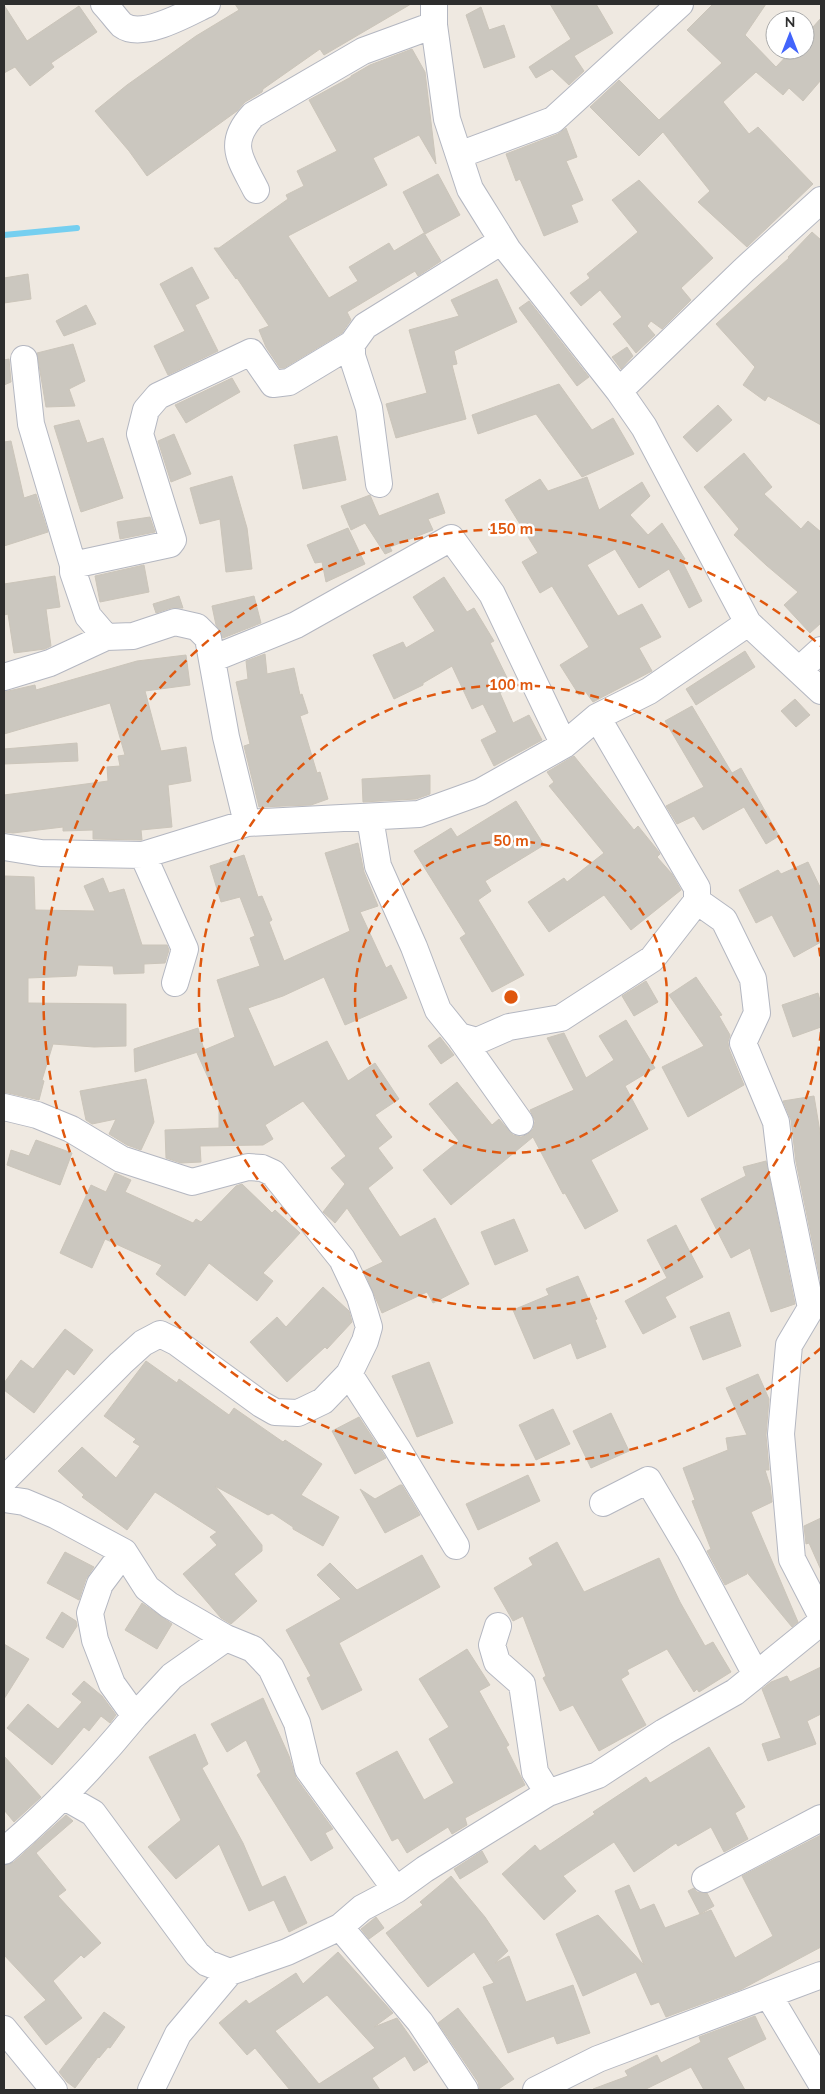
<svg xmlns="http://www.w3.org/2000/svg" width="825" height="2094" font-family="Mulish,sans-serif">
<rect width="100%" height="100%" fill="#efe9e1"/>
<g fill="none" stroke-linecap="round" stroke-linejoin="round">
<path stroke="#75cff0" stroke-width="6" d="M4,235L77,228"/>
</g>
<path fill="#cbc7bf" stroke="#cbc5ba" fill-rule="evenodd" d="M235,4H411L324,55L320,49L263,89L262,92L245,102L237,111L147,176L129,151L95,111L127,85L196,36L239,10Z
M550,4H596L613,33L574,56L584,71L569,85L552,69L536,78L529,67L571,39Z
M713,4H766L745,35L776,67L792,50H805V36L821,18V80L803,101L789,88L783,95L756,72L723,102L749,134L758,127L813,184L747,247L698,202L710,191L663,132L639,156L590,107L619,80L659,120L722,63L687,30Z
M4,5L27,41L79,6L97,32L51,63L54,67L30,86L15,67L4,73Z
M481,7L489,30L504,25L515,57L484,68L466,15Z
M412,49L425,72L436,164L419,135L373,158L387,185L288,236L329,298L358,281L349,267L389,243L394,251L424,233L441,261L418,276L415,271L347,312L351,320L342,333L284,368H280L266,347L259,330L269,326L237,278L236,279L214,248H219L288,199L286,195L304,186L297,171L337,151L309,100L351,77V76L370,65Z
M566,128L577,157L566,161L583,200L571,205L578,222L544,236L520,179L516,181L506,154L558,134Z
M438,174L460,215L425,234L403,192Z
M639,180L713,258L681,288L691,300L662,329L651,321L647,326L655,335L636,353L613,324L622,317L600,290L581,306L570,293L590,278L587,274L638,232L612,200Z
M812,232L821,240V425L768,396L765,401L743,385L755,367L716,324L789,258L788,257Z
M192,267L209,298L195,305L218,351L168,375L154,346L185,331L160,284Z
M28,274L31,299L4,303V278Z
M497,279L517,322L454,351L457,364L452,365L466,419L396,438L386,404L427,393L409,330L459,316L451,300Z
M529,301L589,377L577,386L519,308Z
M86,305L96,324L64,336L56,321Z
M73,344L85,381L69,389L75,406L46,407L37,353Z
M627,347L633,356L621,369L612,357Z
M9,359L11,382L4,385V360Z
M232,378L240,392L186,423L175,405Z
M559,384L592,430L613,418L634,454L582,477L536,414L478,434L472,415Z
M718,405L732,420L697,452L683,437Z
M79,420L87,443L103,438L123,498L81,512L54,426Z
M174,434L191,474L171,482L158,441Z
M337,436L346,480L303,489L294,445Z
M11,441L24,498L36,494L48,532L4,546V442Z
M744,453L772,487L764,494L801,529L808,521L821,532V623L810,633L784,605L798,592L766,565L734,535L739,529L704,487Z
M232,476L247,528L252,569L226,572L220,519L200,524L190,488Z
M587,477L599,510L642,482L650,496L630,515L648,535L662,523L685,559L682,561L702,601L689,608L669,569L639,588L615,549L587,565L618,616L642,604L661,637L639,648L652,671L593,702L585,691L579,695L560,665L589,647L552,586L540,593L522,562L538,553L505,500L540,479L548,491Z
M438,493L445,513L428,519L433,530L390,547L392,551L385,554L365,523L351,530L341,506L370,495L379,516Z
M150,517L155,532L120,539L117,522Z
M348,528L365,564L326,582L322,562L315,563L307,545Z
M144,565L149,592L100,602L95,576Z
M55,576L60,607L46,609L51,646L45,649L14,653L8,614L4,615V584Z
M444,577L467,612L474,608L494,641L490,643L512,688L500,693L513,723L529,715L542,740L494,766L481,740L497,732L483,704L472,709L452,666L423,683V685L394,699L373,655L403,642L406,648L435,631L413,597Z
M179,596L183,608H171L156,613L153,604Z
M254,596L261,623L223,638L216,625L212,606Z
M745,651L755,667L696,705L686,689Z
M265,654L267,674L294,668L300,695L302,694L308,713L300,716L317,773L320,772L328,799L311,805L259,807L244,746L250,744L236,682L248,679L246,661Z
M186,655L190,685L145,691L161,751L186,747L191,781L168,785L172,827L141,830L142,840H141L93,839V830L63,831V827L13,833L4,832V795L108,781L107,767L120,766L118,756L125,755L110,703L4,734V692L35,685L36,690L137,661Z
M795,699L810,715L796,727L781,711Z
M692,706L732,773L741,768L779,836L766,844L744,807L703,830L694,816L677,824L666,806L704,787L665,721Z
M77,743L78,761L4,764V749Z
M574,756L634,830L638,826L659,852L660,854L657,857L672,874L681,890L631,930L604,895L549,932L528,902L564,878L567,882L604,853L549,786L554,782L547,772Z
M430,775V794L416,799L363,802L362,779Z
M516,801L544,845L485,881L491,891L478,900L524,975L492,992L460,938L466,934L414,851L451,828L457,837Z
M358,843L364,872L378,906L360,912L386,968L391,965L407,998L345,1025L324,977L283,996L248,1008L274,1067L327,1041L348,1081L375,1063L399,1099L375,1115L392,1137L378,1148L393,1168L368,1188L400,1237L435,1218L469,1284L433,1303L427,1292L382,1313L364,1271L383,1262L347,1208L335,1223L323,1212L345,1184L331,1168L346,1156L303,1101L265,1125L273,1139L263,1145L200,1146L201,1162L181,1163L166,1158L165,1130L219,1128V1102L197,1053L235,1037L217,980L260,966L250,938L255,936L240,897L221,902L210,866L244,855L258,897L262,896L272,920L269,922L284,961L350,931L325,853Z
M808,862L821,889V942L794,957L772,915L756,923L739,890L778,870L781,874Z
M5,876L34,877L35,910L95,911L84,886L103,878L109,893L124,889L142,945H167L169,950L165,963L144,964V973L114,974L113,966L78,965L76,976L28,978V1003L126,1004V1046L94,1047L53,1044L42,1080L44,1081L39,1100L4,1092V895Z
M696,977L722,1015L719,1016L730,1035L728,1042L729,1049L744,1085L688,1117L662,1067L704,1046L669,995Z
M646,981L658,1002L634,1016L622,996Z
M818,993L821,1004V1027L793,1037L782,1005Z
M626,1020L655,1068L625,1086L648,1129L591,1160L618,1211L585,1229L565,1193L563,1194L533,1137L451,1205L423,1170L459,1141L429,1104L457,1082L492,1125L499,1119L513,1135L521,1137L528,1134L533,1129L535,1121L530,1110L574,1090L547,1038L564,1033L586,1078L614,1060L599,1036Z
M198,1028L204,1050L135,1072L134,1049Z
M440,1037L454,1055L441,1064L428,1046Z
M146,1079L154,1122L141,1150L127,1145L109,1134L116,1119L92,1124L86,1120L80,1091Z
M814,1096L821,1138V1284L796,1162L791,1120L783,1101Z
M36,1140L72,1153L60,1185L7,1165L11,1150L29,1156Z
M766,1161L795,1304L771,1312L750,1248L731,1258L701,1199L746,1176L743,1167Z
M115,1173L131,1180L125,1192L193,1223L196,1219L201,1222L236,1186L242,1184L272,1213L275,1210L300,1233L263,1273L273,1281L257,1301L209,1263L185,1296L156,1274L162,1265L105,1239L92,1268L60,1253L91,1185L106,1192Z
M514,1219L528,1251L495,1265L481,1232Z
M676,1225L703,1277L665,1297L676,1317L643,1334L625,1301L667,1278L647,1240Z
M578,1276L597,1319L595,1320L606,1347L577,1359L571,1343L534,1359L513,1310L549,1295L546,1289Z
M323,1287L349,1311L352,1322L327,1349L325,1347L287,1382L250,1342L277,1317L286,1327Z
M729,1312L741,1346L703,1360L690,1327Z
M65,1329L93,1350L74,1375L67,1369L34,1413L4,1390V1383L21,1360L33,1369Z
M146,1361L177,1383L179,1379L229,1415L234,1408L283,1442L285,1440L322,1464L301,1495L339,1517L323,1546L293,1529V1527L272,1513L268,1515L215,1486L262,1545V1551L234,1574L257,1601L231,1624L221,1618L183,1574L217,1545L210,1537L217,1532L155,1492L127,1530L82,1497L84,1495L58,1471L82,1447L116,1478L140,1446L133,1442L136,1439L104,1416Z
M429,1362L453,1423L417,1437L392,1376Z
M758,1374L769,1399L766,1435L769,1470H765L770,1486L772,1502L751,1512L798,1622L792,1627L745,1570L747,1574L725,1585L707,1551L711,1549L692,1501L695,1500L683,1468L728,1450L726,1438L747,1435L726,1388Z
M553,1409L570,1444L536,1460L519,1425Z
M611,1413L629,1451L591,1468L573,1431Z
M359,1417L386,1458L355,1474L332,1431Z
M528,1475L540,1501L478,1530L466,1504Z
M400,1485H402L420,1515L385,1533L360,1489L375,1499Z
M821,1518V1570L809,1543L806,1544L804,1526Z
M557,1542L584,1592L659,1558L680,1602L705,1646L713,1642L731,1672L699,1692L697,1689L694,1692L667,1649L627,1670L629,1674L621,1679L646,1725L599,1751L573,1705L560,1711L543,1678L546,1676L523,1616L513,1621L494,1588L533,1565L529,1558Z
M65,1552L94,1567L86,1579L79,1600L47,1583Z
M422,1555L440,1587L339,1643L362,1690L322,1710L307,1678L311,1676L286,1630L341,1599L317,1575L330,1563L357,1590Z
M142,1603L172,1624L157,1649L125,1630Z
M62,1612L76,1621L77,1626L63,1648L46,1638Z
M4,1644L29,1659L4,1699Z
M467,1649L490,1685L479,1691L509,1745L506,1747L525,1785L465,1818L467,1825L452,1834L448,1827L407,1853L398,1838L392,1841L356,1773L397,1751L424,1800L454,1783L429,1739L449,1727L419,1679Z
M821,1667V1714L807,1721L816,1744L768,1761L762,1744L781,1738L762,1689L771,1682L787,1676L790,1682Z
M84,1681L102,1696L116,1715L110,1723L101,1716L89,1731L84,1727L52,1765L7,1728L28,1704L58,1729L82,1702L72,1694Z
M263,1698L289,1756L296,1778L333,1829L325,1833L333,1848L311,1861L257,1775L261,1772L246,1740L227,1752L211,1724Z
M195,1734L208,1764L202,1768L243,1843L262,1887L285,1876L307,1923L289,1932L274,1900L249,1911L219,1844L176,1879L148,1847L181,1820L149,1757Z
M709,1747L745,1807L735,1813L748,1839L724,1852L711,1827L678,1846L676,1843L634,1872L614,1842L563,1876L576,1891L544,1920L502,1874L535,1845L540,1851L595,1814L593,1812L646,1777L650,1783Z
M4,1756L41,1797L14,1822L4,1810Z
M66,1815L73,1821L36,1853L66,1890L58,1896L101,1943L84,1958L81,1955L53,1981L82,2018L46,2045L24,2017L46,2000L4,1955V1866L14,1862Z
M821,1835V1947L742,1989L666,2017L659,2002L651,2005L636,1972L583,1996L556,1934L598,1915L644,1965L615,1891L629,1885L640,1910L654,1904L665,1928L711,1910L735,1958L773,1936L742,1876Z
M482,1851L488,1862L460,1879L454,1869Z
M451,1876L485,1917L508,1951L495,1963L509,1956L526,2002L573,1985L590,2033L557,2044L554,2036L508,2053L483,1987L494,1983L474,1952L428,1987L386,1933L423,1905L420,1902Z
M694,1888L697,1892L707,1893L714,1906L700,1914L688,1891Z
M376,1917L384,1928L369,1939L361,1929Z
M338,1952L393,2013L374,2027L397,2018L428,2062L414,2071L405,2056L372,2078L380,2090H290L255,2048L247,2055L219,2023L246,2000L249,2004L296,1973L303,1984ZM327,1995L375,2048L319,2084L275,2031Z
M458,2008L514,2079L497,2090H480L478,2082L438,2023Z
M104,2012L125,2027L110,2048L108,2047L99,2058L98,2057L75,2088L67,2082L59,2072Z
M755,2016L766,2039L727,2058L745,2090H704L691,2067L644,2090H593V2089L628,2076L625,2071L657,2055L661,2063L701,2042L699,2037Z"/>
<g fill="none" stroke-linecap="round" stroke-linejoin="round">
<defs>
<path id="minor" d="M104,4C110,10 116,19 122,25C142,40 188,13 207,4
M434,4V25L447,119L470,189L508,250L619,391L644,427L748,623L821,691
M459,155L553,120L680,4
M256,190C241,160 226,144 253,115L363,51L434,25
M352,344V356L369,408L379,484
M24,359L31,424L73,565V572L88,616L106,637
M619,391L744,270L821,200
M73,565L170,544L173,540L140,434L146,410L158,396L251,352L273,384L289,382L352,344L365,326L502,241
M212,659L296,625L451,538L492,594L564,745
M799,670L821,650
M4,677L50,663L106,637L133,636L175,622L197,627L208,638L226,737L247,823
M597,717L697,888V901L724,920L753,979L757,1013L743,1043L776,1122L781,1164L811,1308L789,1345L781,1434L792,1559L821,1615
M370,818L378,866L414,947L438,1010L459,1036L520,1122
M4,847L41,853L143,855L247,823L419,814L480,792L564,745L597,717L649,691L748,623
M143,855L185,949L175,983
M459,1036L477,1041L509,1027L561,1018L652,959L697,901
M4,1107L37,1115L71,1129L121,1159L192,1182L248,1167L262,1168L273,1173L342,1259L360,1297L369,1327L365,1341L349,1374L323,1401L298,1413L275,1412L261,1404L176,1342L160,1334L143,1343L121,1363L4,1480
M349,1374L397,1448L456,1546
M4,1499L24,1502L55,1515L124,1552L147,1588L169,1605L226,1638L253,1649L271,1668L297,1723L308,1769L396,1890
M603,1503L648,1480L689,1549L756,1675
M498,1626L492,1645L497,1662L522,1684L535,1772L548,1793
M135,1716L172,1676L226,1638
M63,1796L93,1813L197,1954L207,1963L230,1972
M4,1851C52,1810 95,1765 135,1716L112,1684L95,1640L90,1613L100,1584L124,1552
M705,1879L821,1818
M340,1927L420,2022L465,2090
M769,1996L821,2083
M4,2029L54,2090
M151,2090L178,2034L230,1972L287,1952L340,1927L362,1908L396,1890L425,1869L548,1793L598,1775L664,1732L735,1692L821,1622
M536,2090L598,2059L821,1975"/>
</defs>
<use href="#minor" stroke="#b4b7c1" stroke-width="28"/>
<use href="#minor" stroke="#fff" stroke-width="26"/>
</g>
<g fill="none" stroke="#df570e" stroke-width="2.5" stroke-dasharray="9 6">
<circle cx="511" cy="997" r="156"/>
<path d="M821 1032A312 312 0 1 1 821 962"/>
<path d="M821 1348A468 468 0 1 1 821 646"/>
</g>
<circle cx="511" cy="997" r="8" fill="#df570e" stroke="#fff" stroke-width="2.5"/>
<g font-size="15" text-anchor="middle" font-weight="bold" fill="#df570e" stroke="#fff" stroke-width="5" stroke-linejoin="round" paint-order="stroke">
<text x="511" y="534">150 m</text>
<text x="511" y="690">100 m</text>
<text x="511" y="846">50 m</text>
</g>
<rect width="825" height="2094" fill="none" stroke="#2e2e2e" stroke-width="10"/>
<g transform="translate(790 35)"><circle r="24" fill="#ffffff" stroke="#ababab"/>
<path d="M0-4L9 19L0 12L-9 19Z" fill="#4264fb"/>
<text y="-8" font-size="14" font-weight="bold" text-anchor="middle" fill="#2e2e2e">N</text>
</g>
</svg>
